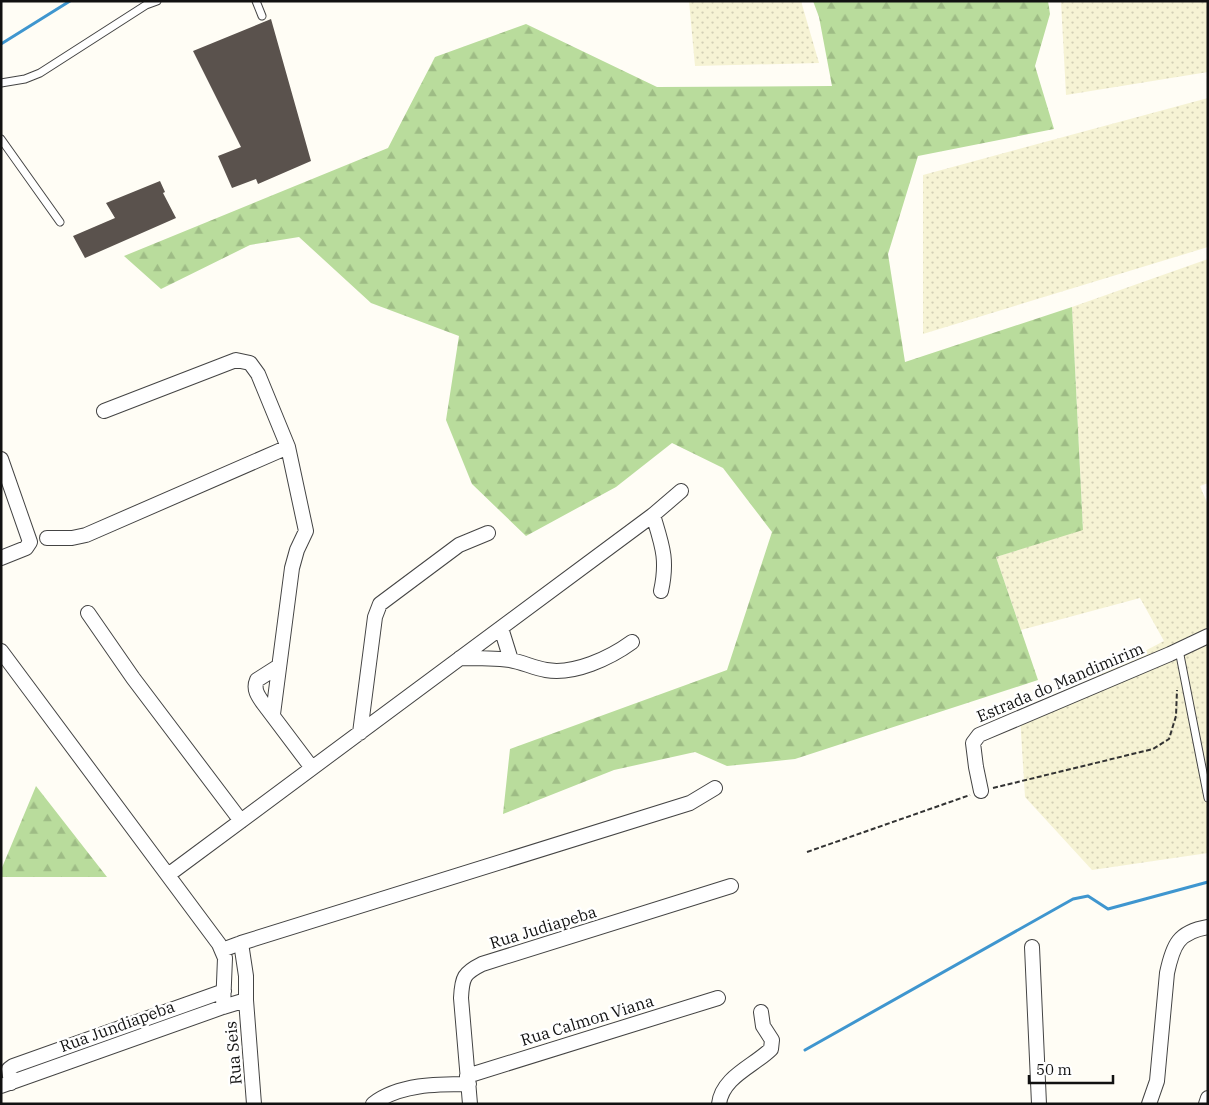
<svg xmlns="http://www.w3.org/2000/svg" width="1209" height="1105" font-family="'IBM Plex Serif',serif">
<defs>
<pattern id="farmland-dots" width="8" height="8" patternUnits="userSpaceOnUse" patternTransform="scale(1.25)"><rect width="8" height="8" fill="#f6f3d4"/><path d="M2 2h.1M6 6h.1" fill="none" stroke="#d2cfb5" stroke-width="1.8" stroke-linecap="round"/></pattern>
<pattern id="forest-firs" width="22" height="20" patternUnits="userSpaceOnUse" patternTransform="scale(1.25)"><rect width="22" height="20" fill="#b9dc9c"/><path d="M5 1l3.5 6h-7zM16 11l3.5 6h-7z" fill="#9ebc85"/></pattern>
</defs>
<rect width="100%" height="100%" fill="#fffdf5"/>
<path fill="url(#farmland-dots)" d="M689,1H801L819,63L695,66Z
M1061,1H1208V72L1066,95Z
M1208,98V247L923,334V175Z
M1208,259V483L1200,486L1208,505V853L1092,870L1025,797L1020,716L1164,641L1140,598L1021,630L996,557L1083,529L1072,307Z"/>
<path fill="url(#forest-firs)" d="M813,1H1048L1050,14L1035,66L1054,129L918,156L888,254L905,362L1072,307L1083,530L996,557L1038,680L795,759L727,766L695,752L614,770L503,814L510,749L727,670L772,532L723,468L672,443L616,487L526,536L472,484L446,420L459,336L371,303L299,237L250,245L161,289L124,256L388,148L435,57L526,24L657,87L832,86L819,17Z
M36,786L107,877H1V870Z"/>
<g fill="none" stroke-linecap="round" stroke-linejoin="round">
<path stroke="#3f96cf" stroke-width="3" d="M1,44L70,1
M805,1050L1073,899L1088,896L1108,909L1208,882"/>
</g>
<path fill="#5a524d" d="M271,19L311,161L258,184L256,179L232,188L218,156L241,147L193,51Z
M160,181L165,192L163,193L176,218L85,258L73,236L115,218L106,203Z"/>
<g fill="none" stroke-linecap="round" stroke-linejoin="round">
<defs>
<path id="service" d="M256,1L262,16
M1,83L25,79L40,73L146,5L157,1
M1,139L60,222
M1179,650L1208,798"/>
<path id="minor" d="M104,411L236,360L250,363L258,374L288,447L306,531L297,550L292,568L273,714
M1,459L30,542L26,548L1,558
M653,515C662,545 668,559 661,591
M47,538H72L86,535L288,447
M88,613L133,678L241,821
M501,628L511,660
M1,651L219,944L225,958L223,1007
M460,658C476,658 493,658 510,660C522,662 534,668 546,670C574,675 610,658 632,642
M279,666L257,680C253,689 258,696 263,703L312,768
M360,733L375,617L380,604L459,545L488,533
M981,791L976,767L973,743L979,735L1170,654L1208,636
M168,875L653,515L681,491
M241,943L246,976V1000L254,1104
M1032,947L1039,1104
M222,950L241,943L690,803L715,788
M467,1076L718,998
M11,1083L9,1069L13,1066L224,991
M1,1086L223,1007L246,1000
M373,1104C399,1084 437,1084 469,1084
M470,1104L461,998C462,977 464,973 482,964L731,886
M719,1104C722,1077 754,1066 771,1049L772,1040L763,1026L761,1012
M1149,1104L1157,1081L1167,973C1173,945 1178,932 1208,927
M1206,1104L1208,1098"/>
</defs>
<use href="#service" stroke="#444" stroke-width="9"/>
<use href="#minor" stroke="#444" stroke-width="16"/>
<path stroke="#333" stroke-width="2" stroke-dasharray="5 2.5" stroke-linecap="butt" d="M993,788L1153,749L1169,739L1176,716L1177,690
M807,852L970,795"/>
<use href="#service" stroke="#fff" stroke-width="7"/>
<use href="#minor" stroke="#fff" stroke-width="14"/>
</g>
<g text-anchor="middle" stroke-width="5" stroke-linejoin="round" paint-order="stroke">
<g font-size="16" fill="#111" stroke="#fff">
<text transform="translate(1060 682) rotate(-23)" y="6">Estrada do Mandimirim</text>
<text transform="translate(543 927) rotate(-17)" y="6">Rua Judiapeba</text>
<text transform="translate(587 1020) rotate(-17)" y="6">Rua Calmon Viana</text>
<text transform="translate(117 1026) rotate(-20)" y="6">Rua Jundiapeba</text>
<text transform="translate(233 1053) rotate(-95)" y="6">Rua Seis</text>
</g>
</g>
<rect width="1209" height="1105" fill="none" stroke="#111111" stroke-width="5"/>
<path d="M1029 1075v8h84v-8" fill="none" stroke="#111111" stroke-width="2.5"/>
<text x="1036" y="1075" font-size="15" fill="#111111" stroke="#ffffff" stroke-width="4" paint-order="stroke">50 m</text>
</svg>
